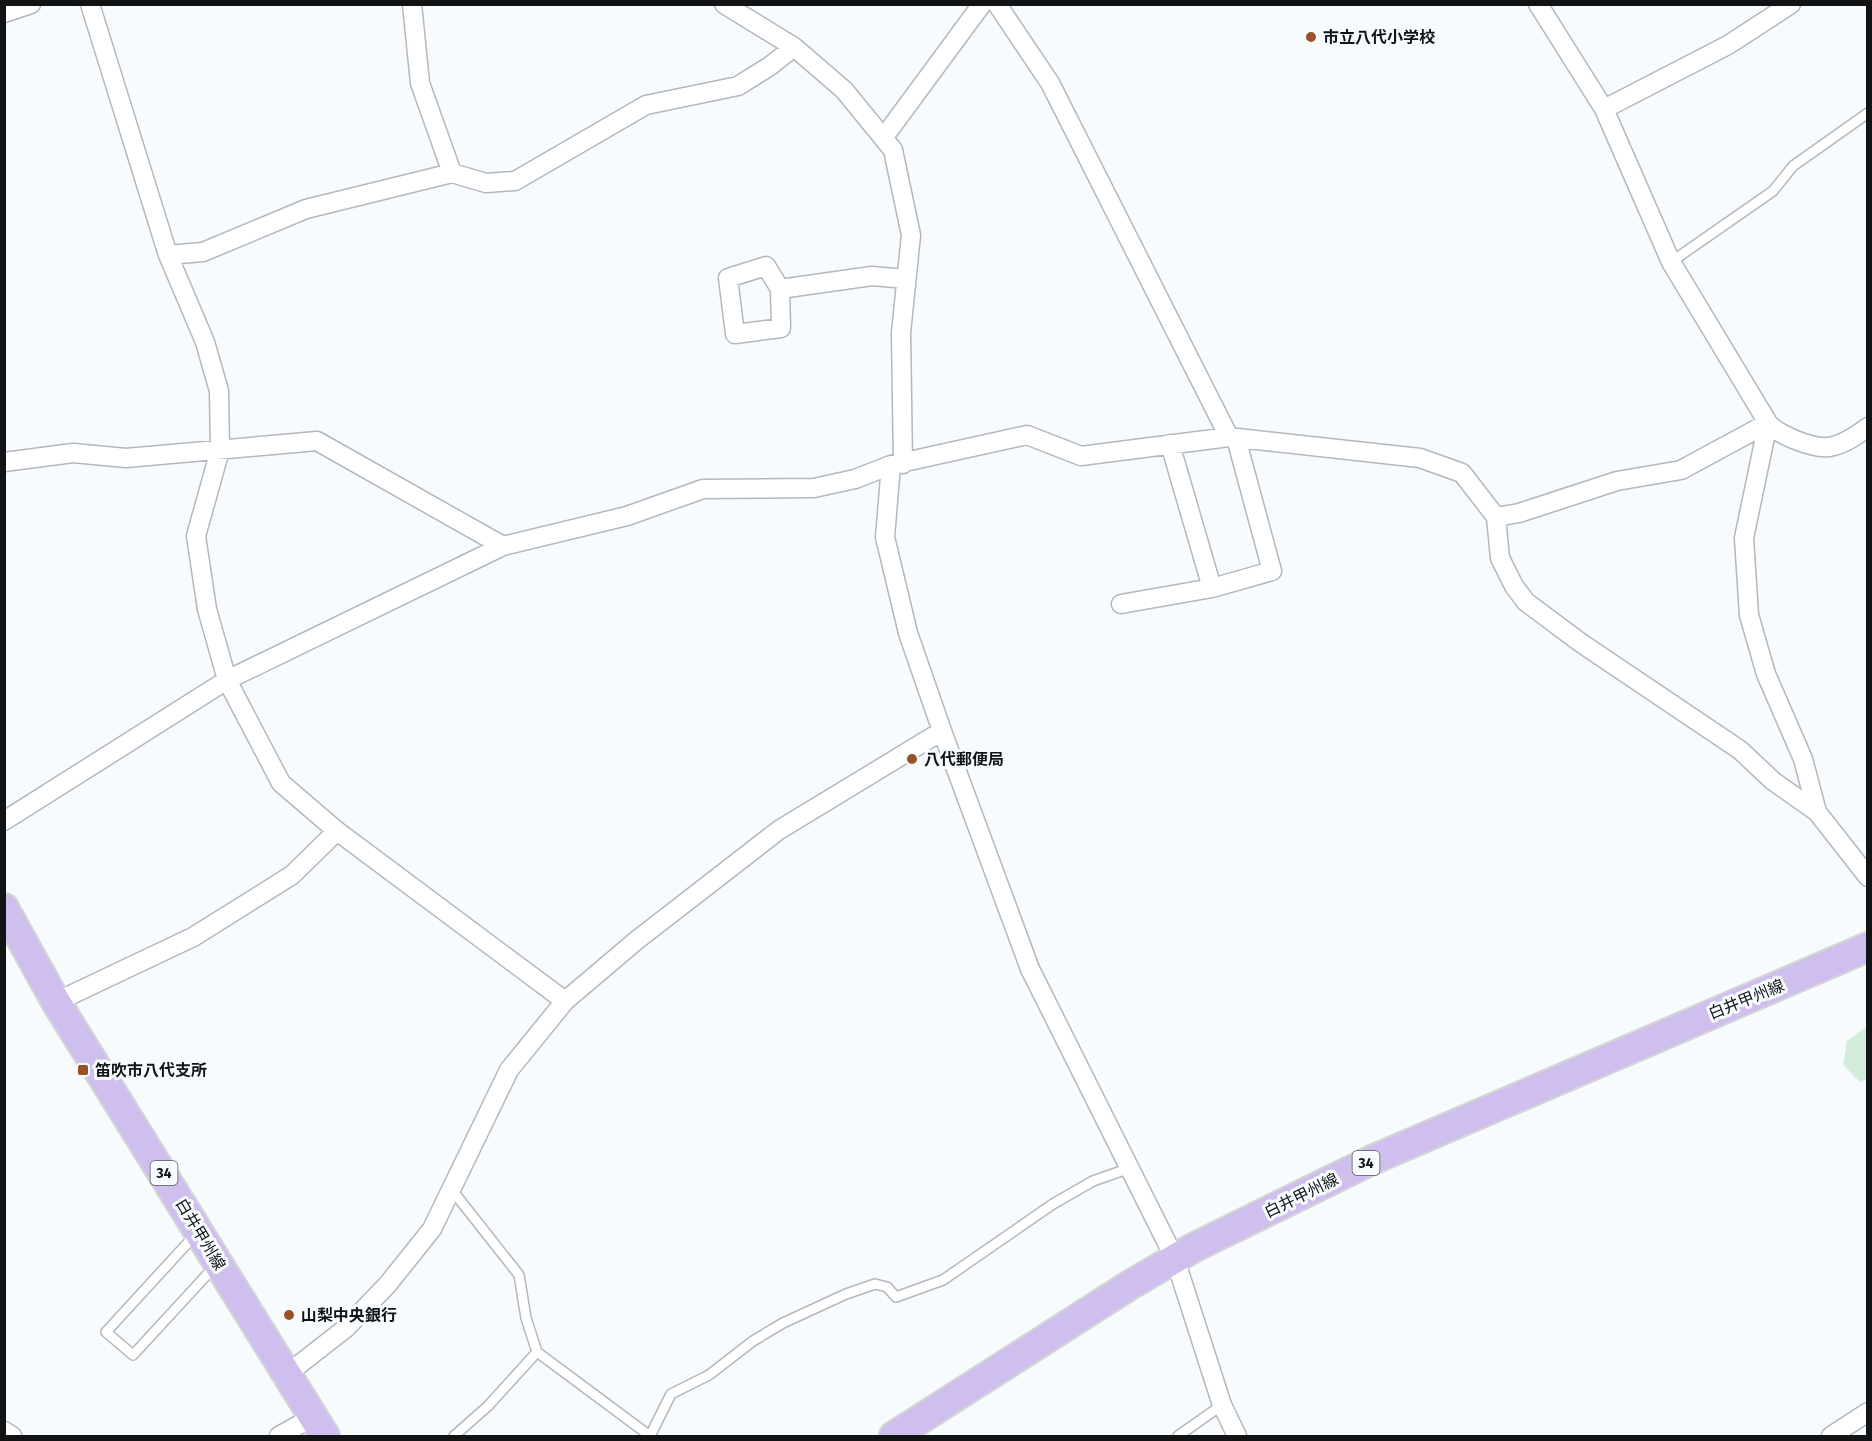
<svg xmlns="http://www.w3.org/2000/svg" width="1872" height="1441" font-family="'Fira Sans Condensed','Noto Sans JP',sans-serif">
<rect width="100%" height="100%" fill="#f7fbfe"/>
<path fill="#d4eddb" d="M1867,1026V1079L1860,1082L1843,1065L1847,1041Z"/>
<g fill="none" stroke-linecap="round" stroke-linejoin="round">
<defs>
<path id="lane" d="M1671,262L1773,191L1793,166L1868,113
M452,1190L519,1275L526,1318L537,1352L650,1436
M195,1235L106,1332L133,1355L215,1266
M454,1436L488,1406L537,1352
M650,1436L671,1394L709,1375L753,1341L783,1323L846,1294L875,1284L887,1287L896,1297L943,1280L1053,1204L1093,1181L1130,1168
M1178,1436L1222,1405"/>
<path id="street" d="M90,4L168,255L205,342L219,391L220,450L196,536L207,609L227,680L281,783L337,831L565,1001
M412,4L420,83L452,173
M724,4L794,47L844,90L893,150L911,235L901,333L903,464
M997,4L1050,83L1229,437
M1538,4L1604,109L1671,262L1768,423C1778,435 1813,449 1829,447C1843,445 1856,436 1868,427
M4,13L31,4
M1604,109L1728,45L1791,4
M884,137L982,4
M168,255L203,252L306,209L452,173L486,183L515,181L646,105L738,86L770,66L794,47
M780,289L781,328L735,334L728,278L766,266L780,289L872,276L906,279
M1768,423L1744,538L1749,615L1766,674L1803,759L1817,812
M1170,444L1212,588
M4,462L73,453L126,458L317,441L503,546
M891,465L885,537L908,633L942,731L1030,969L1175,1259L1222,1405L1237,1436
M1496,517L1519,513L1617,481L1681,470L1768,423
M1121,604L1212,588L1272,571L1236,438
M4,821L227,680L503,546L627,516L703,489L814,488L855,479L891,465L1027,435L1081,456L1229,437L1420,458L1462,473L1496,517L1500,558L1514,586L1526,602L1581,643L1740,750L1773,781L1817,812L1868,877
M56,1002L193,937L292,875L337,831
M287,1374L346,1328L388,1284L432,1229L509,1070L565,1001L637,940L779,830L942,731
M4,1431L12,1436
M279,1436L313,1417
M1831,1436L1868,1412"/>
<path id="primary" d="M4,908L56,1002L325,1436
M894,1436L1130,1285L1193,1248L1372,1160L1868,947"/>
</defs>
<use href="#lane" stroke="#b2b8be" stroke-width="12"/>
<use href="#street" stroke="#b2b8be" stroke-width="21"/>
<use href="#primary" stroke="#d4d5d5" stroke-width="32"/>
<use href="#lane" stroke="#fff" stroke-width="9"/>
<use href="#street" stroke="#fff" stroke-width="18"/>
<use href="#primary" stroke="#cfbfee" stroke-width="28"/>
</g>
<g fill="#985229" stroke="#f7fbfe" stroke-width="2">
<circle cx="1311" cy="37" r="6"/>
<circle cx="912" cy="759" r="6"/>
<rect x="77" y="1064" width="12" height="12" rx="3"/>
<circle cx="289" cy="1315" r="6"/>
</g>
<g text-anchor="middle" stroke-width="6" stroke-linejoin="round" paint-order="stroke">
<g fill="#f7fbfe" stroke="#56595b" stroke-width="1.5">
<rect x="1352.5" y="1151" width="27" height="24" rx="4.5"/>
<rect x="150.5" y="1161" width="27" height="24" rx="4.5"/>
</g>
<g font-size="15" font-weight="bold" fill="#111315">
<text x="1366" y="1168">34</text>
<text x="164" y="1178">34</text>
</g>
<g font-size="16" font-weight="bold" fill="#111315" stroke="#f7fbfe" text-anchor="start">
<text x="1323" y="43">市立八代小学校</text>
<text x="924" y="765">八代郵便局</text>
<text x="95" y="1076">笛吹市八代支所</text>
<text x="301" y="1321">山梨中央銀行</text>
</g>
<g font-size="16" fill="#111315" stroke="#f7fbfe">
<text transform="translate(1746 999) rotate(-22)" y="6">白井甲州線</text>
<text transform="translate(1301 1195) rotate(-26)" y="6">白井甲州線</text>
<text transform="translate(201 1234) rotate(59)" y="6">白井甲州線</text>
</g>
</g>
<rect width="1872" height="1441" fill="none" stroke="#111315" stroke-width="12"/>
</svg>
